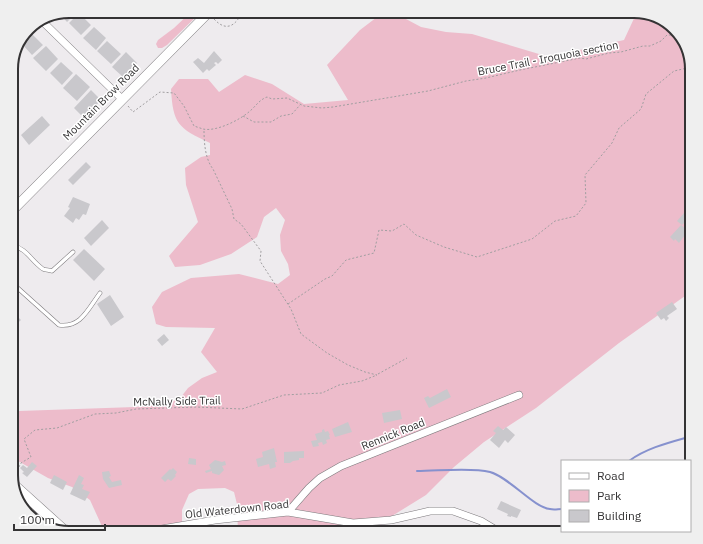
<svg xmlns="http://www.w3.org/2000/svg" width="703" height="544" font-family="'IBM Plex Sans',sans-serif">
<rect width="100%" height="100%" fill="#eeebee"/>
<path fill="#edbccb" d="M192,11H202L167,45L162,48H158L156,44L158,40L174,28Z
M385,11H391L421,27L446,32L472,34L549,57L624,40L637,12L672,25L686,43L692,69V291L619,343L536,408L484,442L454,467L426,495L392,516L371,533H238L237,504L234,492L225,488L198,489L189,494L182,510V533H105L90,500L72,487L48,478L11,457V410L19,411L135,407L167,404L181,397L188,388L202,378L217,372L201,352L215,328L166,327L156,324L152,307L162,292L191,278L239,274L278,284L290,275L288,264L281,251L280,235L285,220L276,208L264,217L257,237L231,254L200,265L175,267L169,256L198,222L186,185L185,168L201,157L210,155V143C178,128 173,124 171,89L179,79H208L219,92L245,75L272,84L304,104L348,100L327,65L360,30Z
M406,11H456L448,17L419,19Z"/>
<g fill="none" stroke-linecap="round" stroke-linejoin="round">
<path stroke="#8691ce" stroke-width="2" d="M629,461C646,448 671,442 692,436
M417,471C438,471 471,467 490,472C509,477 534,508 550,509C554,510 558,509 562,509"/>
</g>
<path fill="#c9c8cc" d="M69,11H76L77,12L67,22L60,14Z
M79,13L91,25L81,35L69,23Z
M94,27L106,38L96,50L83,38Z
M32,34L43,45L32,55L22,44Z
M107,41L121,54L111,64L97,51Z
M46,46L58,59L46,71L33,58Z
M214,51L222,60L218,64L216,62L214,63L216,65L209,71L207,69L203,73L193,62L198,58L204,63Z
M126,52L137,63L123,77L112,67Z
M61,62L73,73L62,85L50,73Z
M76,74L90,87L77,101L63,88Z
M91,90L101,100L84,118L74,108Z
M42,116L50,125L29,145L21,135Z
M86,162L91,167L73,185L68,180Z
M73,197L90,204L86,215L83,214L79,220L76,218L73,223L64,216L70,208L68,207Z
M684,213L687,216L685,218L687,220L682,225L677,221Z
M102,220L109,228L91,246L84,238Z
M681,225L691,233L688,237L685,235L679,243L675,239L674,241L670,237Z
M84,249L105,269L94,281L73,260Z
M110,295L124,317L111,326L97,304Z
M672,302L677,309L667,316L669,318L666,321L664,318L661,320L656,313Z
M11,310L21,320L12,328L11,327Z
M164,334L169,340L162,346L157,340Z
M447,389L451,397L429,408L424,398L428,396L430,398Z
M400,410L402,419L384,423L382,413Z
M348,422L352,432L335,437L332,429Z
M498,426L503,430L506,427L515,435L508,443L505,440L499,448L490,440L496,433L493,431Z
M324,429L325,432L328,431L330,435H329L330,439L326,440L327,443L323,445L322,442L318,443L319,446L313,447L311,441L317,440L315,434L322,432V430Z
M274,448L277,462H275L276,467L270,469L269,464L258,467L256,459L263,457L262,452Z
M304,451V458H299V460L293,461L290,463H284V452Z
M189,458L196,459V465L188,464Z
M215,460L222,462L225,461L226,465L222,466L224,470L219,475L212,473V471L206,473L205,471L211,469L209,465Z
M32,462L37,466L27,477L22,473L24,472L20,468L23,465L27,468Z
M173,468L177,472L175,475L176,476L171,481L168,479L165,482L161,478L170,469L171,470Z
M109,471L111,476L109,477L112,482L121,480L122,485L109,488L103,479L102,472Z
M54,475L67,482L63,490L50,483Z
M79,475L84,478L81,484L84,485L82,489L90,492L85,501L70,494Z
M501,501L521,510L517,518L511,516V517L507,516L508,514L497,509Z"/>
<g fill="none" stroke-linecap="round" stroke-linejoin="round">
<defs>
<path id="service" d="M11,245C28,249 30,260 43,269C45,270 49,270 52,271L73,252
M11,282L59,325C81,328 88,309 100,293"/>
<path id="minor" d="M42,21L122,99
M288,512L309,488L320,478L341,466L519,395
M138,533L215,520L288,512L353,523L391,520L430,511H453L481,521L501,533"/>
<path id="tertiary" d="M11,212L210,11"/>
<path id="secondary" d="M15,486L66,532"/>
</defs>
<use href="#service" stroke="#7d7a7d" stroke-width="4.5"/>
<use href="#minor" stroke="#7d7a7d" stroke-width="8"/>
<use href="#tertiary" stroke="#7d7a7d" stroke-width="10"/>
<use href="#secondary" stroke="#7d7a7d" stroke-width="11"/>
<path stroke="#a09ea0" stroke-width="1" stroke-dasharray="2 2" stroke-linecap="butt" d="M214,19C227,33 236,25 243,11
M128,106L133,112L160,92L174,93L184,106L194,126C197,127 200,128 203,129C216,132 240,120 250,111C256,106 259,100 267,97L272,99L287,98L304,106L322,108L333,107L428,91L466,81L486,78L520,70L580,58L586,59L609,53L621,52L643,46H650L661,41L667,35H680
M243,116L254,122H271L281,116L292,114L300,105
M288,304L325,279L332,276L346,260L374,253L379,230L392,231L404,224L416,235L444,247L477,257L532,239L555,221L576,216L586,203L585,175L612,143L619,128L641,109L646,94L674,71L692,67
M378,374L407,358
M11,475L15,474L21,463L31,457L24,439L35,430L57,428L95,414L116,413L136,409L196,407L242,409L284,395L322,393L339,385L362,381L377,375L365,372L348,365L327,353L301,334L291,309L260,261L261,251L241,224L234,219L232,209L213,169C205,159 204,142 204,129"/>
<use href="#service" stroke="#fff" stroke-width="3.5"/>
<use href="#minor" stroke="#fff" stroke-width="7"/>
<use href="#tertiary" stroke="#fff" stroke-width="9"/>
<use href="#secondary" stroke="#fff" stroke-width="10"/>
</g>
<g text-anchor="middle" stroke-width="3" stroke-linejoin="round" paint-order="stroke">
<g font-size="11" fill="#343334" stroke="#fff">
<text transform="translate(548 58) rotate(-11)" y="4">Bruce Trail - Iroquoia section</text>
<text transform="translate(101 102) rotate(-45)" y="4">Mountain Brow Road</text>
<text transform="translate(177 401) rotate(-1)" y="4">McNally Side Trail</text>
<text transform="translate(393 434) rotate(-22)" y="4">Rennick Road</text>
<text transform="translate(237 509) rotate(-6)" y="4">Old Waterdown Road</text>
</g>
</g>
<path d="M0 0H703V544H0ZM69 18H634A51 51 0 0 1 685 69V475A51 51 0 0 1 634 526H69A51 51 0 0 1 18 475V69A51 51 0 0 1 69 18Z" fill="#efefef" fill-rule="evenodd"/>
<path fill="none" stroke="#343334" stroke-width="2" d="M69 18H634A51 51 0 0 1 685 69V475A51 51 0 0 1 634 526H69A51 51 0 0 1 18 475V69A51 51 0 0 1 69 18Z"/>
<rect x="561" y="460" width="130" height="72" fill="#ffffff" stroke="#aeadae"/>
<rect x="569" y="473" width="20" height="6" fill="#ffffff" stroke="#aeadae"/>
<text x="597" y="480" font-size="12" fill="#343334">Road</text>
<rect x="569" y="490" width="20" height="12" fill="#edbccb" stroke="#aeadae"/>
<text x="597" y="500" font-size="12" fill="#343334">Park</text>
<rect x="569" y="510" width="20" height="12" fill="#c9c8cc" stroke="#aeadae"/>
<text x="597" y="520" font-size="12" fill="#343334">Building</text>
<path d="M14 524v6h91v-6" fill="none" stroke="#343334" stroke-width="2"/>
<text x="20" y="524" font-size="12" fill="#343334" stroke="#ffffff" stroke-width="3" paint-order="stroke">100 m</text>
</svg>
